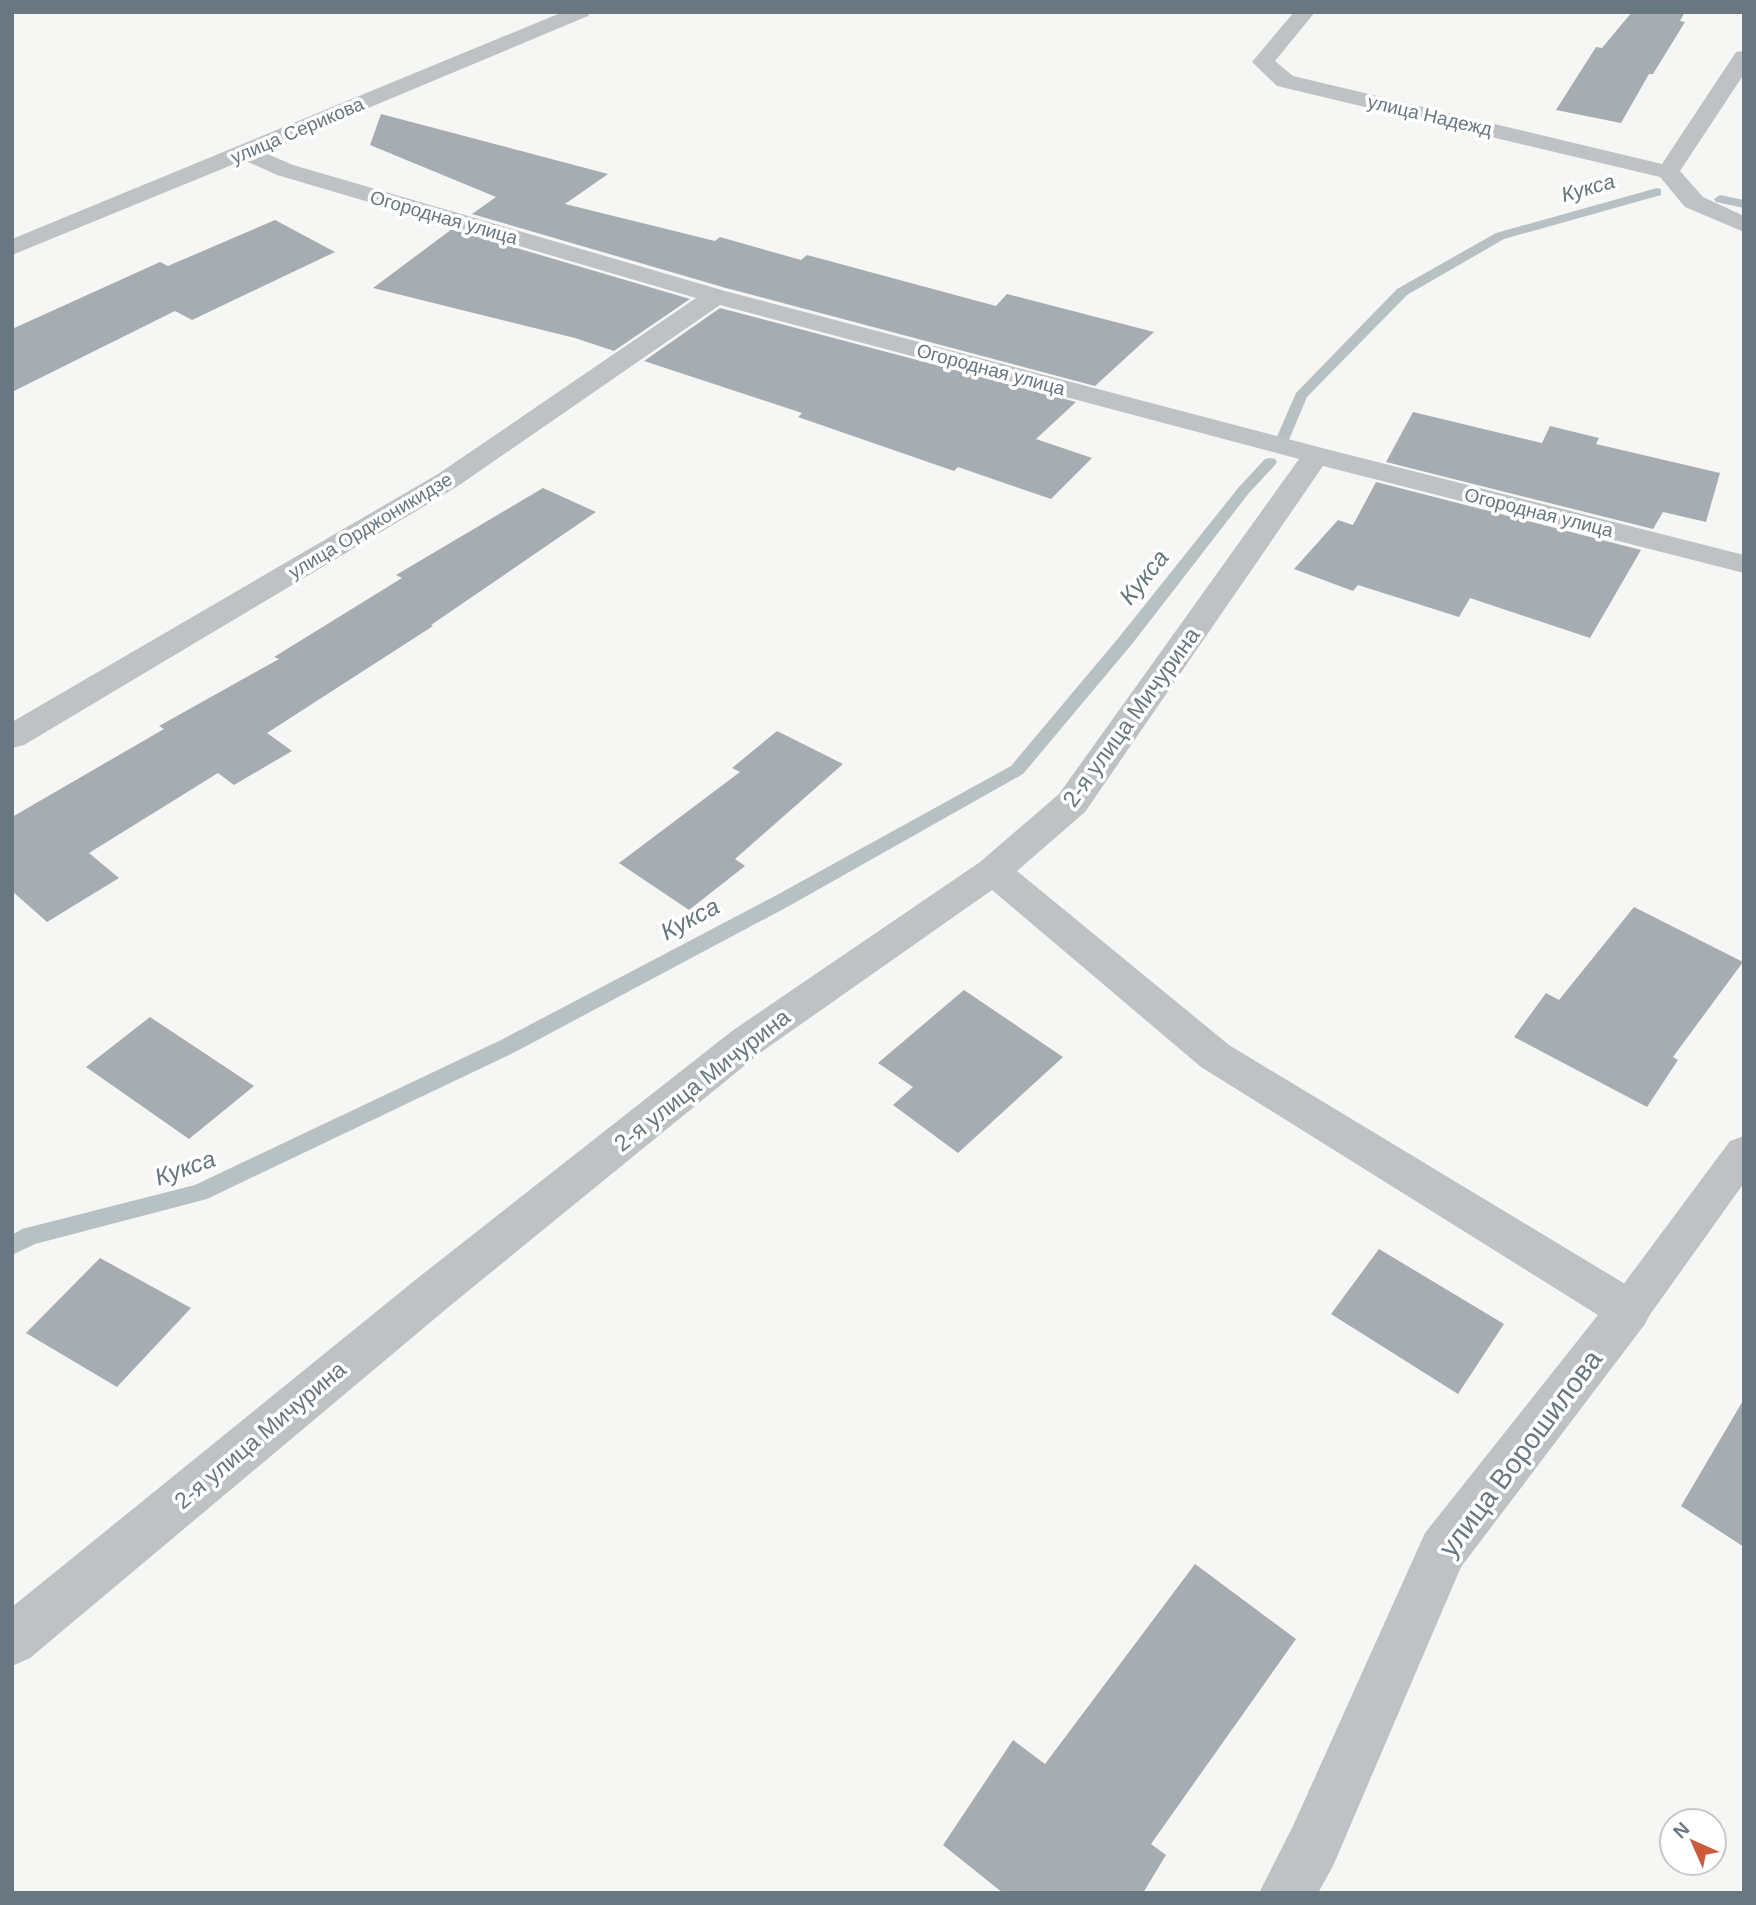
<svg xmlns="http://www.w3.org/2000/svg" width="1756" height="1905" font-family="Helvetica,sans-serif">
<rect width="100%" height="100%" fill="#f6f6f4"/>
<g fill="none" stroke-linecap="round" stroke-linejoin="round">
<path fill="#b7c1c4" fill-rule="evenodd" d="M1657,188L1661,189V195L1504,239L1407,295L1307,397L1288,442L1283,443L1276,439L1296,393L1397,289L1496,233Z
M1720,195L1744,200V208L1716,202L1714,199Z
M1270,458L1275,459L1277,462L1275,465L1249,493L1132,644L1023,774L789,906L515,1052L207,1199L35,1244L12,1255V1235L22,1229L195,1185L501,1040L775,896L1011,766L1120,636L1239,487L1265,459Z"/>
</g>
<path fill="#a6adb2" d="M1632,12H1685L1680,21L1685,22L1653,74H1649L1621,123L1556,110L1596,47L1602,48Z
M381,114L608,174L565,204L715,241L720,237L801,260L807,255L996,306L1007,294L1154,332L1095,386L726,288L472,214L496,197L370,145Z
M275,220L335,252L192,320L175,311L12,392V329L160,262L168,266Z
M452,229L690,299L614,351L575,338L373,288Z
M720,308L1076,402L1036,439L1092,458L1051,499L958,467L954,471L798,417L802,413L644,361Z
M1413,412L1542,443L1550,426L1599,438L1596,444L1720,473L1706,522L1663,512L1653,529L1386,462Z
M1376,482L1641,550L1590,638L1470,598L1459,617L1358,585L1353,591L1294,569L1338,520L1353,525Z
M543,488L596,512L431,625L433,626L267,733L292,751L234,785L218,773L89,853L119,878L47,922L12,891V817L164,729L159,726L279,659L274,657L402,578L396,575Z
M777,731L843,764L735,859L745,866L689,910L619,863L740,772L732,768Z
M1634,907L1743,962L1673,1057L1678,1060L1647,1107L1514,1037L1546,993L1559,1000Z
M964,990L1063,1057L958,1153L893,1105L913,1087L878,1063Z
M150,1017L254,1086L189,1139L86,1067Z
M1379,1249L1504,1324L1458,1394L1331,1314Z
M100,1258L191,1308L117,1387L26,1333Z
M1744,1399V1547L1681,1506Z
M1195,1564L1296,1639L1151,1844L1166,1855L1143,1893H1003L943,1845L1013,1740L1045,1764Z"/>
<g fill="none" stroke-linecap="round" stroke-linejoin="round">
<path fill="#bec2c5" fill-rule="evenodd" d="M1744,1136V1183L1644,1323L1629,1328L1614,1323L1608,1310L1614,1297L1730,1141Z"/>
<path fill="#bec2c5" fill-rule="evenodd" d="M563,12H591L588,16L263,152L293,165L725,291L1326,449L1744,555V573L1323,466L1085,812L1017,871L1229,1045L1645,1296L1652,1310L1645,1324L1461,1567L1333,1866L1318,1893H1259L1293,1826L1425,1533L1598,1315L1201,1067L992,890L760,1053L451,1305L30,1658L12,1666V1607L419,1277L732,1031L980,862L1059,794L1299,459L720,305L458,486L24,745L12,748V722L438,474L696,298L277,175L244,160L12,255V239Z
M1294,12H1315L1275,61L1293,76L1662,164L1736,52L1744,51V74L1680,171L1703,197L1744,216V232L1685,207L1660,177L1277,86L1252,62Z"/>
</g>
<g text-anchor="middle" stroke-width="7" stroke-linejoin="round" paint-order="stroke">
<g font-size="19" fill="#697781" stroke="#fff">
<text transform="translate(1430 115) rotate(13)" y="7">улица Надежд</text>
<text transform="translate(297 130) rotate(-23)" y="7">улица Серикова</text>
<text transform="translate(444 217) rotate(16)" y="7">Огородная улица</text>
<text transform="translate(991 369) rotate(15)" y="7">Огородная улица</text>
<text transform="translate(1539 512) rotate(14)" y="7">Огородная улица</text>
<text transform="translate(370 525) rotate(-31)" y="7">улица Орджоникидзе</text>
</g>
<g font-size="21" font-style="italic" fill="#65777d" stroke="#fff">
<text transform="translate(1588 188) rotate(-16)" y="7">Кукса</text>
</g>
<g font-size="23" fill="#697781" stroke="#fff">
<text transform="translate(1131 717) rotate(-54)" y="8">2-я улица Мичурина</text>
<text transform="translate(702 1080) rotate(-38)" y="8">2-я улица Мичурина</text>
<text transform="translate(260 1435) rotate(-40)" y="8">2-я улица Мичурина</text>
</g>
<g font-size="24" font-style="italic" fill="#65777d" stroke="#fff">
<text transform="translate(1144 577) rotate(-51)" y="8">Кукса</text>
<text transform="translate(690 919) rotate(-28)" y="8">Кукса</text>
<text transform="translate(185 1168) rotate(-19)" y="8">Кукса</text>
</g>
<g font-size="28" fill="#697781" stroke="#fff">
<text transform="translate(1520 1453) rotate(-53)" y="10">улица Ворошилова</text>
</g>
</g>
<rect width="1756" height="1905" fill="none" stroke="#697781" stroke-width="28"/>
<g transform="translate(1693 1842) rotate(315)"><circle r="33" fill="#ffffff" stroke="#c3c9cd" stroke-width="2"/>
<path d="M0-5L12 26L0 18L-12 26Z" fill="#ce5a3c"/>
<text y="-10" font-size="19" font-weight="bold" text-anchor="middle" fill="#697781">N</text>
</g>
</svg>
